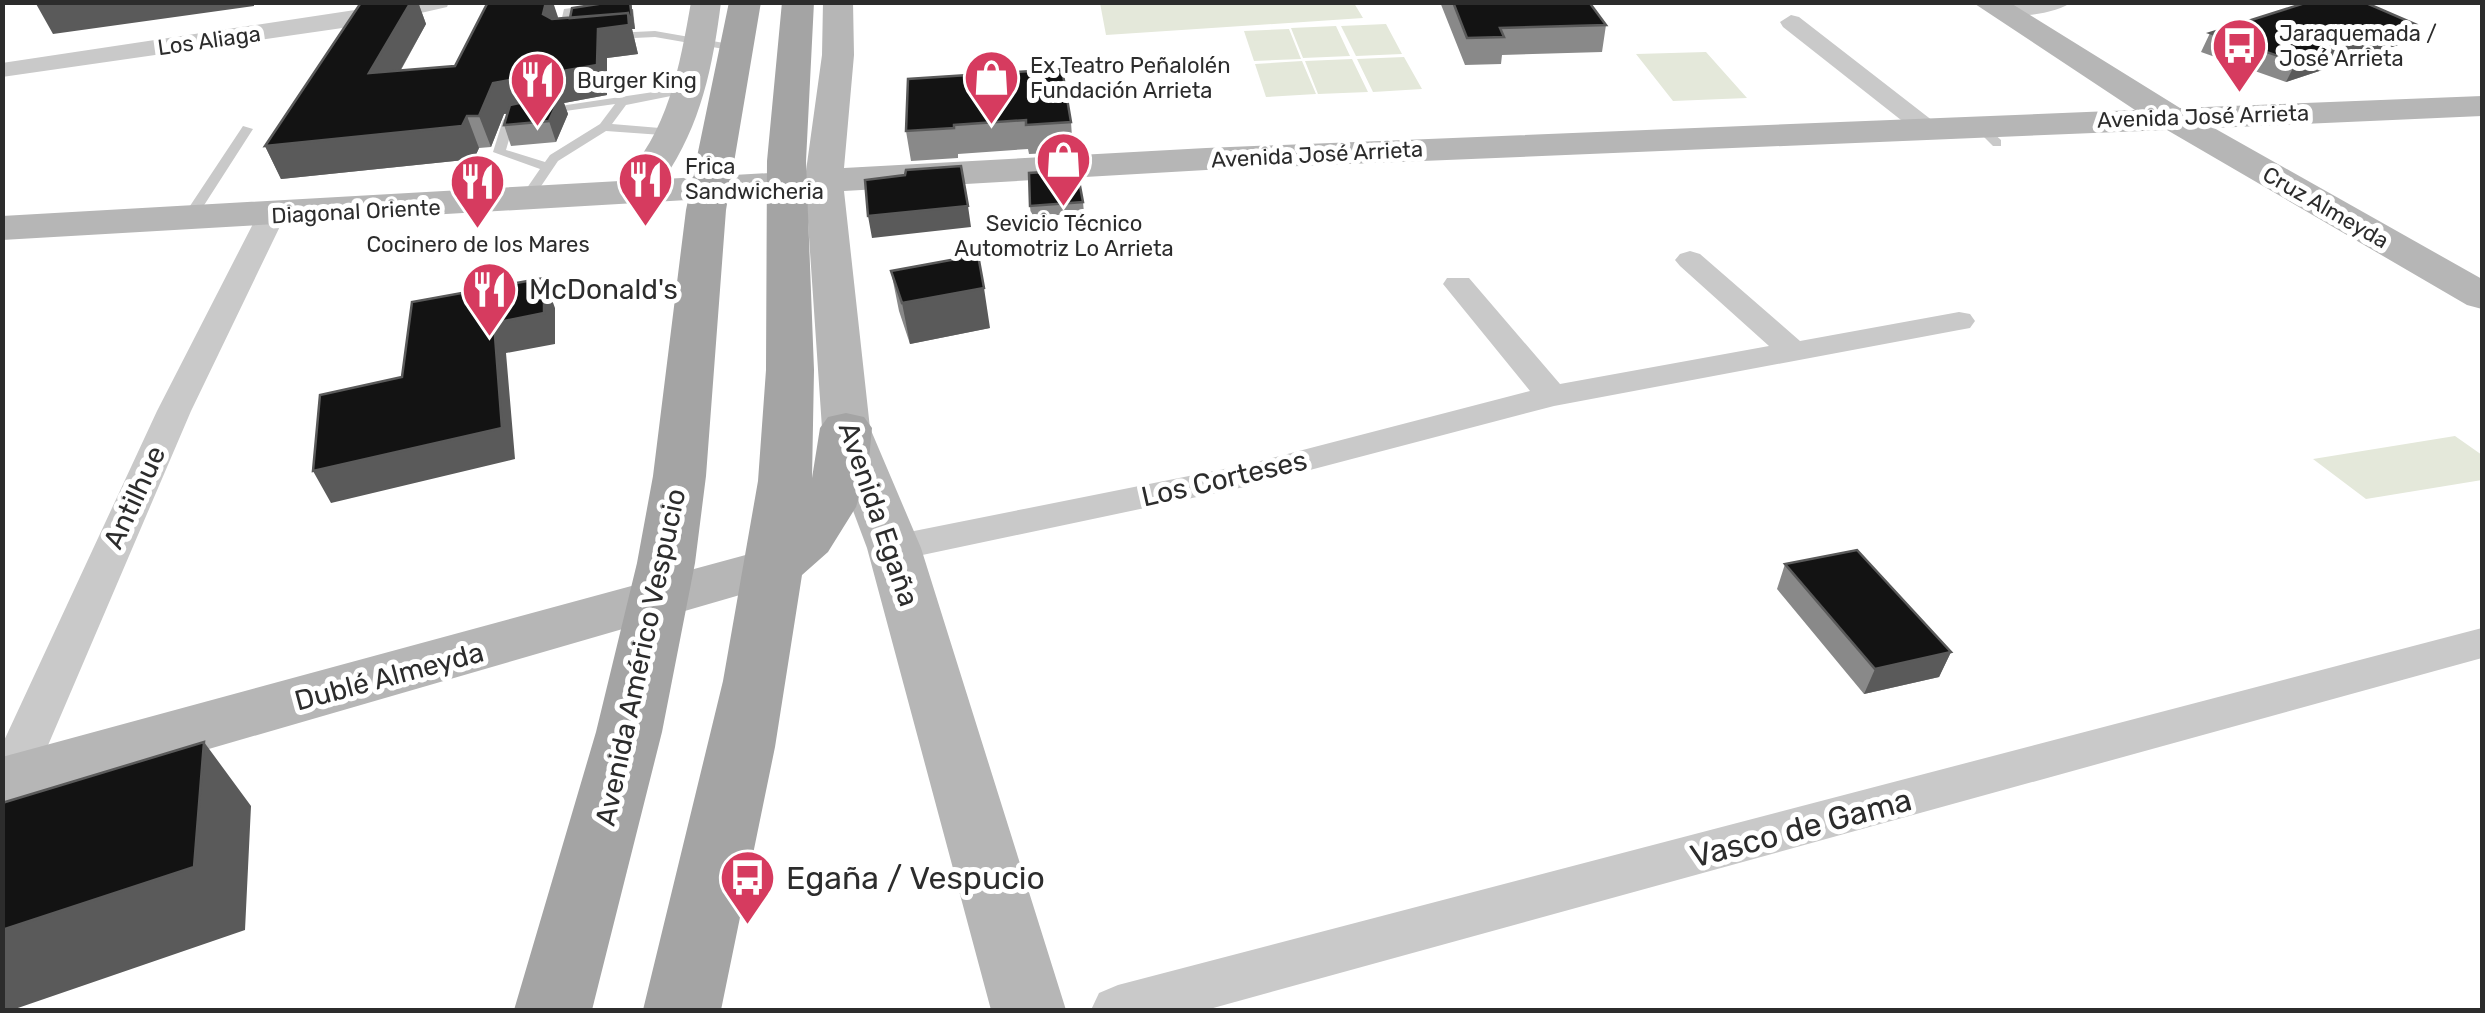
<svg xmlns="http://www.w3.org/2000/svg" width="2485" height="1013" font-family="Rubik,sans-serif">
<rect width="100%" height="100%" fill="#fff"/>
<path fill="#e4e8da" d="M1100,3H1354L1363,18L1106,35Z
M1386,24L1402,54L1356,56L1341,26Z
M1336,26L1350,56L1303,58L1291,28Z
M1289,29L1301,59L1254,61L1244,31Z
M1706,52L1747,98L1673,101L1636,54Z
M1404,57L1422,89L1373,92L1357,59Z
M1352,59L1368,92L1318,94L1305,61Z
M1302,61L1316,94L1266,97L1255,64Z
M2455,436L2482,455V480L2366,499L2313,459Z"/>
<g fill="none" stroke-linecap="round" stroke-linejoin="round">
<path fill="#c9c9c9" fill-rule="evenodd" d="M616,2H652L573,13L567,39L562,42L557,39L564,9Z
M655,31L741,46L746,49L741,52L655,37L613,39L608,36L613,33Z
M687,87L691,88V92L626,105L612,124L672,129L676,130V136L606,131L558,161L529,204L524,205L518,201L540,169L493,152L503,120L514,114L524,116L514,122L506,150L545,162L550,155L600,124L615,104L544,114L540,113V109Z
M1973,122H1981L2001,140V146H1993L1973,126Z
M243,126L253,129L192,224H182L180,221Z"/>
<path fill="#c9c9c9" fill-rule="evenodd" d="M408,2H449L447,7L377,23L2,77V63Z
M2072,2C2057,14 2003,22 1988,10L1991,5Z
M1791,15L1799,17L1933,121L1937,126L1933,131H1915L1783,27L1780,22Z
M271,208L285,216L191,411L46,750L21,795L2,800V745L157,411L257,216Z
M1690,251L1700,254L1800,341L1959,312L1970,314L1975,321L1970,328L1959,330L1554,406L1249,486L894,561L880,557L875,548L880,539L894,535L1249,464L1530,391L1443,284L1447,278H1469L1560,384L1769,346L1680,266L1675,260L1680,254Z
M2482,628V658L1206,1010H1091L1099,993L1118,985Z"/>
<path fill="#b6b6b6" fill-rule="evenodd" d="M691,2H721C713,66 701,125 664,179L806,171L822,55L823,2H853L854,55L844,168L1206,148L2135,110L1972,2H2009L2180,108L2482,96V116L2214,128L2482,279V309L2467,305L2167,130L1206,170L844,191L870,428L921,548L1066,1010H991L867,548L822,428L806,193L2,240V216L620,181C668,135 680,65 691,2Z
M775,547L795,553L803,566L795,579L2,809V757Z"/>
<path fill="#a4a4a4" fill-rule="evenodd" d="M729,2H761L726,210L706,476L695,563L662,732L592,1010H514L596,732L637,563L653,476L686,210Z
M782,2H814L806,161L814,370L812,478L820,428L828,417L846,413L864,417L872,428L868,470L856,507L828,552L802,575L775,747L721,1010H643L723,681L758,481L766,370L767,161Z"/>
</g>
<path fill="#898989" d="M370,2H418L426,24L401,70L455,66L558,17V19L633,9L635,29H632L638,54L607,58V95L564,103L568,114L556,142L511,146L504,125L507,114H504L491,147L479,148L474,159L281,179L265,146Z
M1440,2H1589L1606,25L1602,52L1502,55L1501,64L1465,65Z
M2210,33L2404,43L2286,82L2201,52Z
M908,79L1071,122L1073,152L1029,154L1028,149L958,154V158L911,161L906,131Z
M1083,202L1084,213L1031,217L1030,206Z
M891,271L990,328L910,344L899,311Z
M1785,564L1951,652L1939,677L1864,694L1777,589Z"/>
<path fill="#5a5a5a" d="M35,2H254V6L53,34Z
M411,2H418L426,24L382,103L369,73Z
M546,2H553L558,17L553,43L543,14Z
M631,2L635,29H632L638,54L607,58V95L564,103L568,114L556,142L549,121L556,105L504,114L491,147L479,116L493,83L572,34Z
M2415,24L2404,43L2286,82L2296,62Z
M467,116L479,148L474,159L281,179L265,146Z
M968,206L971,227L872,238L868,216Z
M544,278L555,308V344L506,353L515,459L331,503L313,471Z
M984,288L990,328L910,344L902,303Z
M1951,652L1939,677L1864,694L1875,669Z
M204,742L251,806L245,930L12,1010H2V930Z"/>
<path fill="#131313" stroke="#5a5a5a" stroke-width="2.5" d="M370,2H411L369,73L455,66L488,2H546L543,14L552,19L628,13L629,25L598,29L597,65L493,83L479,116H467L462,126L265,146L360,4Z
M611,2H630L632,19H630L628,13L570,18L572,8Z
M1453,2H1589L1606,25L1500,28L1504,37L1467,38Z
M2308,2H2364L2415,24L2296,62L2210,33Z
M1062,69L1071,122L1026,125V120L954,125V128L906,131L908,79Z
M561,94L549,121L504,125L510,105Z
M961,166L968,206L868,216L865,180L905,175L906,170Z
M1077,170L1083,202L1030,206L1029,173Z
M978,255L984,288L902,303L891,271Z
M544,278V313L494,323L502,428L313,471L320,395L402,377L412,302Z
M1857,550L1951,652L1875,669L1785,564Z
M204,742L194,867L2,930V803Z"/>
<defs>
<symbol id="bus-pin" viewBox="-11 -11 22 30"><path d="M0 17L-7.5 6A9.5 9.5 0 1 1 7.5 6Z" fill="#d63b5f" stroke="#fff"/><path d="M-5-6H5V4H4V6H2V4H-2V6H-4V4H-5ZM-3.5-4V0h7V-4ZM-3.5 1.2v1.5H-2V1.2ZM2 1.2v1.5H3.5V1.2Z" fill="#fff"/></symbol>
<symbol id="shop-pin" viewBox="-11 -11 22 30"><path d="M0 17L-7.5 6A9.5 9.5 0 1 1 7.5 6Z" fill="#d63b5f" stroke="#fff"/><path d="M-5-2.5h2.3a2.7 3.5 0 0 1 5.4 0H5L5.5 6h-11ZM-1.5-2.5h3a1.5 2.3 0 0 0-3 0Z" fill="#fff"/></symbol>
<symbol id="restaurant-pin" viewBox="-11 -11 22 30"><path d="M0 17L-7.5 6A9.5 9.5 0 1 1 7.5 6Z" fill="#d63b5f" stroke="#fff"/><path d="M-5-6h1v4h1v-4h1v4h1v-4h1v5L-1.5 .5V6h-2V.5L-5-1ZM5-6V6H3V1.5H1.5Q1.5-4 5-6Z" fill="#fff"/></symbol>
</defs>
<g fill-rule="evenodd">
<use href="#bus-pin" x="2208" y="14" width="63" height="86"/>
<use href="#shop-pin" x="960" y="46" width="63" height="86"/>
<use href="#restaurant-pin" x="506" y="48" width="63" height="86"/>
<use href="#shop-pin" x="1032" y="128" width="63" height="86"/>
<use href="#restaurant-pin" x="614" y="148" width="63" height="86"/>
<use href="#restaurant-pin" x="446" y="150" width="63" height="86"/>
<use href="#restaurant-pin" x="458" y="258" width="63" height="86"/>
<use href="#bus-pin" x="716" y="846" width="63" height="86"/>
</g>
<g text-anchor="middle" stroke-width="10" stroke-linejoin="round" paint-order="stroke">
<g font-size="22" fill="#2c2c2c" stroke="#fff" text-anchor="start">
<text x="2279" y="41">Jaraquemada /<tspan x="2279" dy="25">José Arrieta</tspan></text>
<text x="1030" y="73">Ex Teatro Peñalolén<tspan x="1030" dy="25">Fundación Arrieta</tspan></text>
<text x="577" y="88">Burger King</text>
<text x="685" y="174">Frica<tspan x="685" dy="25">Sandwicheria</tspan></text>
<text x="1064" y="231" text-anchor="middle">Sevicio Técnico<tspan x="1064" dy="25">Automotriz Lo Arrieta</tspan></text>
<text x="478" y="252" text-anchor="middle">Cocinero de los Mares</text>
</g>
<g font-size="22" fill="#2c2c2c" stroke="#fff">
<text transform="translate(209 40) rotate(-8)" y="8">Los Aliaga</text>
<text transform="translate(2203 116) rotate(-2)" y="8">Avenida José Arrieta</text>
<text transform="translate(1317 154) rotate(-3)" y="8">Avenida José Arrieta</text>
<text transform="translate(2326 207) rotate(30)" y="8">Cruz Almeyda</text>
<text transform="translate(356 211) rotate(-3)" y="8">Diagonal Oriente</text>
</g>
<g font-size="28" fill="#2c2c2c" stroke="#fff" text-anchor="start">
<text x="529" y="299">McDonald's</text>
</g>
<g font-size="28" fill="#2c2c2c" stroke="#fff">
<text transform="translate(1224 478) rotate(-13)" y="10">Los Corteses</text>
<text transform="translate(134 497) rotate(-65)" y="10">Antilhue</text>
<text transform="translate(879 514) rotate(71)" y="10">Avenida Egaña</text>
<text transform="translate(640 657) rotate(-78)" y="10">Avenida Américo Vespucio</text>
<text transform="translate(389 676) rotate(-15)" y="10">Dublé Almeyda</text>
</g>
<g font-size="32" fill="#2c2c2c" stroke="#fff">
<text transform="translate(1801 828) rotate(-15)" y="11">Vasco de Gama</text>
</g>
<g font-size="32" fill="#2c2c2c" stroke="#fff" text-anchor="start">
<text x="786" y="889">Egaña / Vespucio</text>
</g>
</g>
<rect width="2485" height="1013" fill="none" stroke="#2c2c2c" stroke-width="10"/>
</svg>
